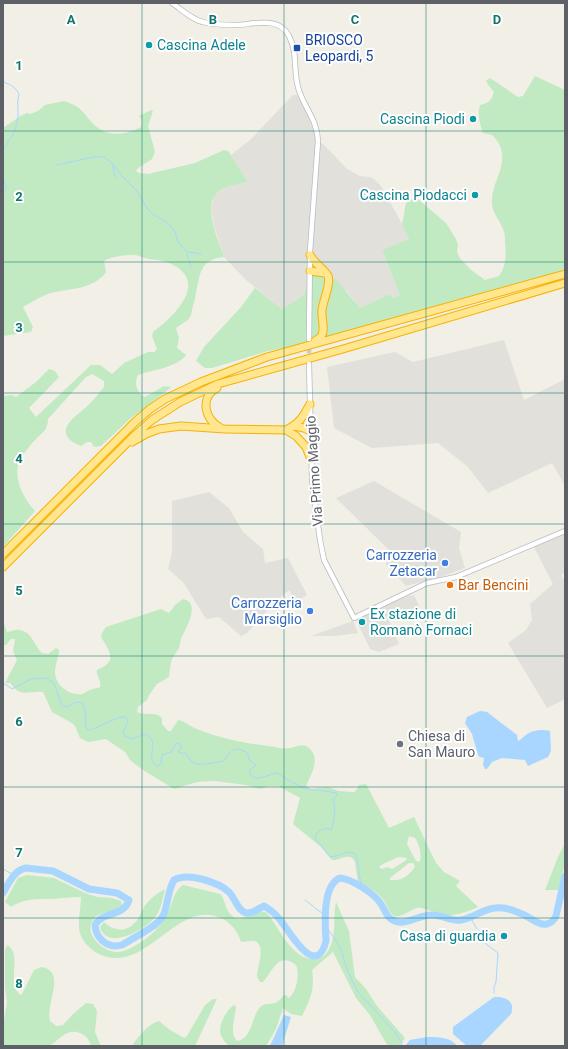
<svg xmlns="http://www.w3.org/2000/svg" width="568" height="1049" font-family="Roboto,sans-serif">
<rect width="100%" height="100%" fill="#f1efe6"/>
<path fill="#e1e0da" d="M293,95H297L304,107L318,141L324,145L347,169L360,176L369,177L374,179L381,186L404,227L409,239L382,250L400,295L393,298L390,294L360,308L347,291L328,279L310,256V271L304,295L282,309L246,280L224,257L214,226L211,209L214,196L223,189L235,184L248,182L231,155L250,140Z
M504,340L524,400L565,379V486L552,463L488,493L468,467L438,443L372,448L334,428L327,367L395,352L413,362Z
M374,481L461,532L459,548L465,568L440,577L406,586L386,564L390,551L336,498Z
M209,492L229,508L243,532L263,549L265,563L288,558L307,595L296,602L289,590L274,603L247,633L241,636L219,617L206,619L183,582L168,569L172,552V501Z
M565,534V572L561,575L565,581V699L547,708L508,643L526,630L532,620L530,604L553,584L534,547Z
M414,595L420,608L389,621L399,644L379,652L370,649L355,618L408,596Z
M353,621L358,633L335,636H311Z"/>
<path fill="#c1eac3" fill-rule="evenodd" d="M535,76L565,90V269L549,275L303,344L268,351L212,368H205L196,361L204,347L241,307L255,288L282,309L304,295L310,271L321,272L328,279H336L360,308L390,294L393,298L400,295L382,250L409,239L402,224C404,217 404,211 406,203L414,198L419,200L446,223L456,239L458,245L457,251L459,257L471,270L485,280L499,276C507,265 506,253 505,241C505,238 505,235 504,232C501,221 493,215 492,204C490,182 511,165 498,142C496,140 495,137 492,135C490,134 486,134 483,133C480,125 477,114 480,105C488,103 492,101 494,92L489,86L486,81L490,78L518,97L523,96Z
M64,101C86,108 83,116 97,127C111,138 128,134 141,127C142,122 142,119 139,116L151,110L153,111L148,126L155,152L152,159L137,169L136,171L139,173L148,174L195,163L224,150L228,151L231,155L248,182C237,184 221,186 214,197C205,212 219,242 224,257C200,259 200,274 196,293C195,301 192,307 191,315L189,319L176,328L179,338L177,348L186,355C178,367 152,370 138,375C134,383 136,392 145,397L164,386L171,387L163,394L132,417L101,446L94,447L91,442H87L81,446C77,444 72,442 70,440C57,427 78,415 85,408C92,402 98,394 104,387V381L92,374L86,377L48,419C48,429 43,432 36,439C31,444 21,456 19,462C13,479 24,499 35,511L3,547V396L11,395L16,397L36,382L49,369L55,371L59,377L29,408L36,417L91,365H100L112,374L124,363L148,352H154L157,349L152,336L153,332C171,319 208,285 175,266C167,261 158,260 149,259C144,258 139,255 134,255C125,255 112,256 104,261L106,272C93,290 70,288 51,293C41,296 32,302 23,307L33,327L31,332L3,336V128L22,115L27,113L30,114L38,111L45,105Z
M183,599C202,603 185,629 181,639C180,642 180,645 179,648C177,652 174,655 172,659C170,664 170,671 169,677L157,684L149,695L147,700L138,707L137,712C146,717 154,710 162,718V724L168,731H171L178,720C185,721 191,727 197,729C222,739 249,744 275,747C279,748 284,749 288,748C296,748 302,741 310,749C321,760 310,776 306,786L311,789L328,787L339,791L353,792H355L359,785L366,784L389,828L414,817L436,863L444,872L460,881L456,886L478,907C466,912 452,918 438,914C432,912 424,907 417,908C409,910 402,918 394,916C389,912 388,907 385,902C379,892 368,887 358,883L355,862C349,851 341,861 332,860L321,847L293,824L300,798L278,786H268L261,789L246,785L215,781L197,782L174,789L143,770L130,760L125,752L106,739L88,742L80,738L75,726L72,723L52,712L43,692C27,690 22,699 10,683H5L17,660L13,651L15,639H11L6,645H3V621L7,632C11,632 15,629 19,630C32,631 34,646 42,653L48,654L56,648L59,650C59,657 55,664 55,672C55,685 69,696 82,694C85,693 87,691 90,690C94,688 96,689 100,687C102,681 96,676 97,670C101,668 106,666 108,663C115,656 105,644 101,637L102,633L106,627L161,609L169,613L175,605ZM409,836L415,838C419,844 422,854 420,861L419,862L416,861L407,844ZM398,857L407,858L405,861L392,869L387,867L382,869L379,867L383,864ZM409,863H413L415,866C411,875 400,882 390,880V878Z
M565,843V864L558,890H545L558,857Z
M27,875L54,878L85,893L97,897L112,898L121,901L122,905L120,908C112,913 99,911 93,920C83,934 104,953 118,952C123,952 129,949 133,947C149,938 163,926 170,908C174,897 174,892 183,885L220,894L222,896C225,902 226,909 230,914C242,927 254,907 267,913C280,929 292,961 316,959C324,959 330,949 332,942C336,929 333,915 336,902L349,931L355,977L366,989L377,1006L405,1038L400,1046H389L386,1043L370,1015L356,998L333,952L312,970C315,989 311,998 302,1016L291,1014L283,1008L276,1029L266,1046H229C226,1043 223,1040 221,1036C217,1027 226,1010 234,1005L236,1007C235,1017 229,1034 237,1041C251,1039 251,1021 258,1010C263,1001 270,1006 277,1002C280,1000 282,997 284,995H286L289,998C297,991 300,974 296,965C278,951 273,971 263,982H260L257,977C257,968 267,944 254,941C250,940 245,942 241,942C238,932 233,925 223,919C177,895 145,979 97,953C90,949 82,941 80,933C77,922 81,908 81,897C72,897 62,898 53,899C37,899 25,898 11,907L5,902L18,878Z
M165,889C163,898 161,909 156,916C147,929 107,952 100,927L104,922C115,933 129,932 138,919C141,913 143,907 147,903C152,897 158,893 165,889Z
M7,945C23,953 6,982 20,995L22,994L34,970L42,967C67,971 45,1005 50,1021L56,1026L63,1025L73,1014L86,1003L93,1004L97,1011L95,1032L101,1046H91C89,1040 86,1035 80,1033C64,1027 58,1044 47,1046C36,1048 15,1046 3,1046V1027L7,1002L5,988V950Z
M213,999H217L195,1046H133V1044C140,1035 148,1024 159,1021L170,1030L184,1038L187,1036L205,1005Z"/>
<path fill="#a8d6ff" d="M480,711L487,712L517,735L518,741C522,739 523,737 526,735C532,730 543,729 550,731L551,751L548,757L528,766L525,760L502,758L492,762L487,769H485L483,765L484,758L480,757L478,755L472,734L465,723L467,717Z
M494,997C505,996 516,1001 511,1014L480,1046H467L453,1034V1027Z
M284,1015L291,1017L282,1046H270Z
M427,1037C438,1037 451,1037 457,1046H405L410,1040Z"/>
<g fill="none" stroke-linecap="round" stroke-linejoin="round">
<path stroke="#a8d6ff" stroke-width="1" d="M3,82C10,84 17,88 19,95C17,101 18,105 18,111C19,125 12,139 3,149
M57,165L93,157H104L113,164L120,174L136,190L147,208L151,213L169,224L175,232L178,242L187,252L188,258L191,267
M113,165L114,174L117,178
M3,179L7,188L3,191
M188,252L201,254
M3,686L5,684L12,689L31,679L46,678L54,683L62,706L68,707L76,702L82,703L85,709L86,728L90,730C98,728 119,715 126,717L128,723L123,731L125,736L133,739L144,734C163,741 143,758 157,766L161,764L162,755L171,752L176,743L180,744L181,747L178,752L186,754C188,756 190,760 192,762C198,767 216,762 224,761C231,750 236,744 248,754L249,760L256,765L250,770V774C256,783 268,774 277,773C285,779 295,784 304,788C314,791 325,790 336,793L337,795L333,800L335,810L332,829C324,828 317,829 315,838L330,857C339,857 345,850 354,853C359,858 359,880 362,889
M3,869L14,875
M305,900L314,907
M315,908L326,916
M470,917L477,929
M326,926L340,947L348,972L358,992L394,1031L402,1043L401,1046
M479,931L486,944L498,953L496,982L494,987V993"/>
<path stroke="#a8d6ff" stroke-width="7" d="M3,893C9,883 14,870 26,868L53,871L89,889L117,893L129,900C124,917 102,911 95,925C96,939 108,949 122,945C133,938 157,927 163,916C168,906 167,892 174,880C187,872 218,882 229,892C235,898 238,912 247,913C252,914 259,908 264,906C271,910 276,914 281,921C290,932 316,980 326,941C325,925 322,885 340,878C352,879 375,894 381,904C384,908 386,916 391,919C403,928 418,915 431,915C442,914 451,922 461,920C473,918 483,909 495,908C504,907 514,910 522,914C530,917 539,926 547,924C552,923 554,920 556,916L565,876"/>
<path stroke="#ccccc6" stroke-width="4.5" stroke-dasharray="4.5 2" stroke-linecap="butt" d="M309,360V339"/>
<defs>
<path id="minor" d="M172,3C181,9 192,20 203,22C213,25 226,25 237,25C255,24 279,16 289,36C298,53 293,69 298,87C303,107 317,118 318,141L310,251L309,339
M309,364L312,479L320,540L324,560L354,618L427,583L456,577L565,531"/>
<path id="highway" d="M310,255C314,263 324,269 328,276C331,284 323,301 322,310C321,319 326,329 321,337L315,341
M310,271L325,273
M217,388C199,397 205,421 221,428
M294,426L304,428L310,431
M286,430C300,423 303,417 310,404
M132,442L146,434L159,429L181,426L225,429L286,430L296,436L306,447L310,457
M3,554L136,421L150,409L165,399L201,382L267,357L565,274
M3,567L135,435L152,420L180,402L218,384L343,349L565,283"/>
</defs>
<use href="#minor" stroke="#b8bbc0" stroke-width="6"/>
<use href="#highway" stroke="#f7b200" stroke-width="9"/>
<use href="#minor" stroke="#fff" stroke-width="4.5"/>
<use href="#highway" stroke="#ffe68f" stroke-width="7"/>
</g>
<path fill="none" stroke="#0f766e" stroke-width="1" stroke-opacity="0.55" d="M142,3V1046M284,3V1046M426,3V1046M3,131H565M3,262H565M3,393H565M3,524H565M3,656H565M3,787H565M3,918H565"/>
<g fill="#0f9aa8" stroke="#fff" stroke-width="1.5">
<circle cx="149" cy="45" r="4"/>
<circle cx="473" cy="119" r="4"/>
<circle cx="475" cy="195" r="4"/>
<circle cx="362" cy="622" r="4"/>
<circle cx="504" cy="936" r="4"/>
</g>
<rect fill="#1a4fb4" stroke="#fff" stroke-width="1.5" x="293" y="44" width="8" height="8" rx="2"/>
<g fill="#3f7fe0" stroke="#fff" stroke-width="1.5">
<circle cx="445" cy="563" r="4"/>
<circle cx="310" cy="611" r="4"/>
</g>
<circle fill="#e8710a" stroke="#fff" stroke-width="1.5" cx="450" cy="585" r="4"/>
<circle fill="#6b7280" stroke="#fff" stroke-width="1.5" cx="400" cy="744" r="4"/>
<g text-anchor="middle" stroke-width="4" stroke-linejoin="round" paint-order="stroke">
<g font-size="14" fill="#164399" stroke="#fff" text-anchor="start">
<text x="305" y="45">BRIOSCO<tspan x="305" dy="16">Leopardi, 5</tspan></text>
</g>
<g font-size="14" fill="#0d838f" stroke="#fff" text-anchor="end">
<text x="157" y="50" text-anchor="start">Cascina Adele</text>
<text x="465" y="124">Cascina Piodi</text>
<text x="467" y="200">Cascina Piodacci</text>
<text x="370" y="619" text-anchor="start">Ex stazione di<tspan x="370" dy="16">Romanò Fornaci</tspan></text>
<text x="496" y="941">Casa di guardia</text>
</g>
<g font-size="14" fill="#5d6167" stroke="#fff">
<text transform="translate(314 471) rotate(-94)" y="5">Via Primo Maggio</text>
</g>
<g font-size="14" fill="#366cbe" stroke="#fff" text-anchor="end">
<text x="437" y="560">Carrozzeria<tspan x="437" dy="16">Zetacar</tspan></text>
<text x="302" y="608">Carrozzeria<tspan x="302" dy="16">Marsiglio</tspan></text>
</g>
<g font-size="14" fill="#c56008" stroke="#fff" text-anchor="start">
<text x="458" y="590">Bar Bencini</text>
</g>
<g font-size="14" fill="#5b616d" stroke="#fff" text-anchor="start">
<text x="408" y="741">Chiesa di<tspan x="408" dy="16">San Mauro</tspan></text>
</g>
</g>
<g font-size="13" text-anchor="middle" font-weight="bold" fill="#0f766e" stroke="#fff" stroke-width="4" stroke-linejoin="round" paint-order="stroke">
<text x="71" y="24">A</text>
<text x="213" y="24">B</text>
<text x="355" y="24">C</text>
<text x="497" y="24">D</text>
<text x="19" y="70">1</text>
<text x="19" y="201">2</text>
<text x="19" y="332">3</text>
<text x="19" y="463">4</text>
<text x="19" y="595">5</text>
<text x="19" y="726">6</text>
<text x="19" y="857">7</text>
<text x="19" y="988">8</text>
</g>
<rect width="568" height="1049" fill="none" stroke="#5d6167" stroke-width="8"/>
</svg>
